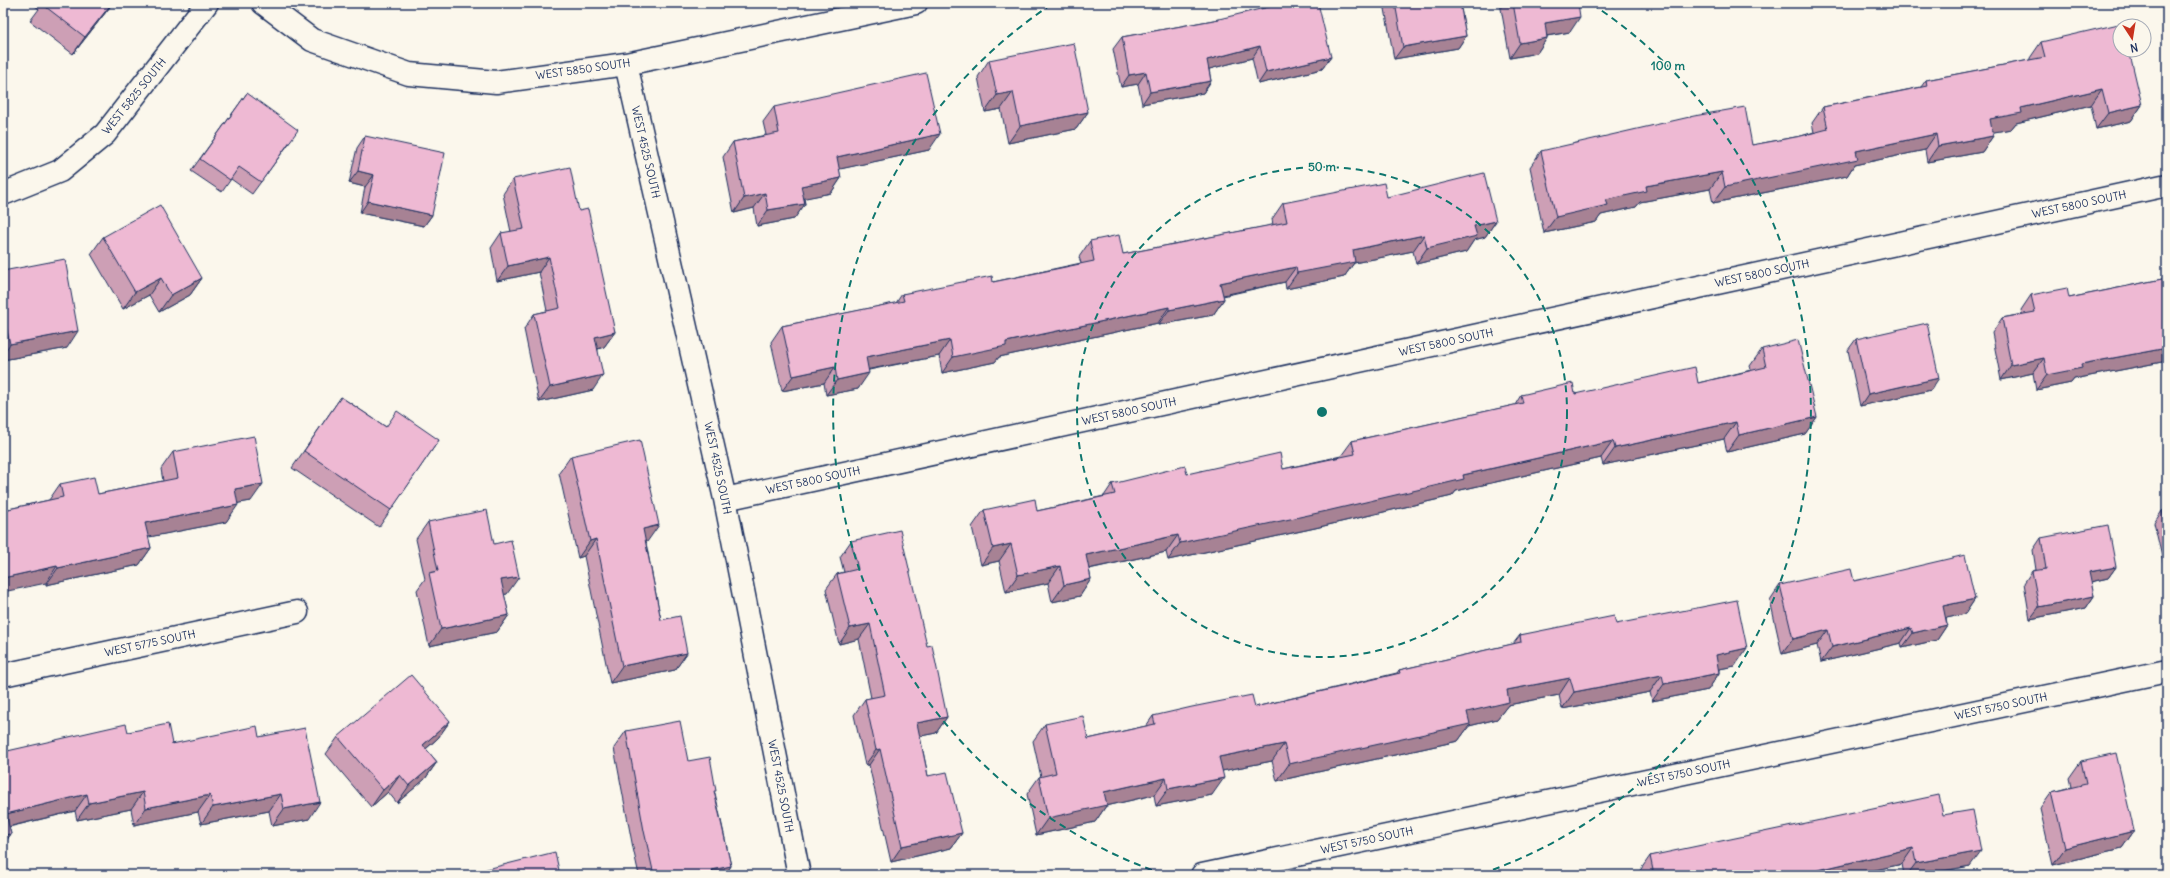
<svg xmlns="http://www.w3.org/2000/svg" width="2170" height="878" font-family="Delius,sans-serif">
<rect width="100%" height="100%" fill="#fbf7ec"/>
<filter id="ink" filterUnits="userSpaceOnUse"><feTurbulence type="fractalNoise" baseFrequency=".025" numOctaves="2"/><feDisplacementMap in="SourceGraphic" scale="8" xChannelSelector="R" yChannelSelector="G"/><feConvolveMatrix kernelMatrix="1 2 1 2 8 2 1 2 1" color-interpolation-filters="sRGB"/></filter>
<g filter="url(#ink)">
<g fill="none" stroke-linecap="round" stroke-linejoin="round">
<defs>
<path id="minor" d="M263,3L312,40L409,74L496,82L626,64L916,3
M626,64L725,499L799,875
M3,194L60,171L105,134L207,3
M725,499L2167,185
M3,675L297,612
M1202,875L2167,671"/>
</defs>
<use href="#minor" stroke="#1b2f5e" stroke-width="25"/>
<use href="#minor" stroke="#fbf7ec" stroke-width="22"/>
</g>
<path fill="#cd9fb5" stroke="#1b2f5e" d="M31,3H113L73,54L30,21L39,9Z
M1384,3H1460L1466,36L1458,48L1394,59Z
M1500,3H1578L1570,32L1547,36V38L1537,53L1510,58Z
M1219,19L1331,57L1322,69L1258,84L1252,58L1209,69L1211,81L1203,93L1142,104L1138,84L1121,87L1113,49L1122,37Z
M2041,42L2142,105L2131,121L2096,129L2091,105L2016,123L2011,129L1993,132V136L1982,152L1927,162L1925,150L1854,165L1847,176L1713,203L1710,189L1640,202L1636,207L1601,215L1596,222L1544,233L1530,167L1541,151L1752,145L1801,136L1814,132L1812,123L1823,107L1921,87L1926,80L2030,60V58Z
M989,60L1088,112L1076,129L1008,143L1001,109L985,112L978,77Z
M247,93L290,142L252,194L231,179L222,192L191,171Z
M774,107L929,150L839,169L841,178L831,193L804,198L805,204L794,219L757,226L754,208L734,213L723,157L733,142L766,135L763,122Z
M365,136L432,215L424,226L360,213L365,187L349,183L357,148Z
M513,179L579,211L615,332L604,347L598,349L593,390L539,402L524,329L534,314L547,311L539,272L497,281L491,248L501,233L511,232L503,194Z
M1387,197L1496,221L1485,237L1474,240L1466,252L1416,264L1413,251L1354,263L1344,277L1286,289L1285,282L1223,296L1224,299L1213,315L1158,325V323L999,357L995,362L942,373L939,356L869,370L858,389L826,395L824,383L782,391L771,342L782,326L896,303L902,294L993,282L1081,263L1079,257L1090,241L1123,254L1273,225L1272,219L1283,203Z
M103,237L202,278L190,295L159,312L149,295L123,309L91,254Z
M3,271L67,348L3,360Z
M2167,278V361L2074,379L2071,383L2036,390L2033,373L2001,380L1992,333L2002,318L2022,314L2021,310L2031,295L2069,298Z
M1856,339L1931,390L1860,406L1848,350Z
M1762,349L1817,417L1805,434L1727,452L1724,439L1603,465L1601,458L1456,491L1452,496L1315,528L1168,560L1166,552L1089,569L1091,579L1080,596L1052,602L1048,583L1006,592L999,561L981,565L972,527L984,510L1037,511L1104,496L1112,484L1187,474L1283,469L1341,456L1352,441L1515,405L1521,395L1575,394L1698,383L1751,370L1750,366Z
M341,397L386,427L439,440L379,527L292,468Z
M173,452L251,501L238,503L226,522L148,537L151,548L139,565L46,585V583L4,510L49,500L60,484L98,494L163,481L161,469Z
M571,456L647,542L646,543L661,620L687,653L675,670L610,683L584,556L578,558L559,473Z
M2167,510V578L2154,523L2162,511Z
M428,522L494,544L507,594H504L509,615L497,632L429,646L417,590L425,579L416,539Z
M2041,538L2116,567L2108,578L2091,582L2094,596L2086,608L2030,619L2024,583L2032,571L2036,570L2033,550Z
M851,541L927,646L947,717L936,733L920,736L928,776L962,833L951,848L891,862L869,765H865L854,715L865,699L871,698L859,639L839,644L826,589L837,574L844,572L840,557Z
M1854,581L1975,599L1965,614L1946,618L1947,625L1937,640L1902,648L1901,643L1821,662L1817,645L1782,654L1770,600L1780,585Z
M1616,624L1735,666L1719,669V673L1708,690L1652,701L1650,692L1562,709L1559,695L1508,705L1497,719L1469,726L1458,741L1277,781L1272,761L1222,771L1212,795L1156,806L1154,795L1106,806L1095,822L1036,835L1027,794L1039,777H1041L1033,741L1045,724L1088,739L1146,726L1153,716L1255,707L1397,673L1399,670L1513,644L1520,635Z
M450,721L438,738L426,749L437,762L425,779L397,803L388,792L371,807L326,754L338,737Z
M626,731L688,761L715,793L731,866L725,875H639L633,848L614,748Z
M128,732L172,744L259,737L309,819L272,826L269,811L201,824L198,812L134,825L131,809L77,820L75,811L9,827L11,834L3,845V752Z
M2081,761L2134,831L2122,848L2053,865L2040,809L2052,792L2071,787L2069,778Z
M1943,815L1970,866L1922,875H1904L1902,864L1854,875H1640L1639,872L1650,856Z"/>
<path fill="#a78294" stroke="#1b2f5e" d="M112,3H113L73,54L85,37Z
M1642,3H1654L1641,6Z
M1580,17L1570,32L1534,38L1545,23Z
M1466,36L1458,48L1394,59L1403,47Z
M1547,38L1537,53L1510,58L1520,43Z
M1260,46L1252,58L1198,72L1207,60Z
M1331,57L1322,69L1258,84L1266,72Z
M1146,72L1138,84L1121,87L1129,75Z
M1211,81L1203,93L1142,104L1150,92Z
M2102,89L2091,105L2016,123L2011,129L1978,135L1990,119L2021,108Z
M1013,92L1001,109L985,112L997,95Z
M2142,105L2131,121L2096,129L2108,113Z
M1088,112L1076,129L1008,143L1020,126Z
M940,134L929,150L826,172L837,157Z
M1936,134L1925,150L1854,165L1847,176L1713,203L1725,187L1856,151Z
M1993,136L1982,152L1927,162L1938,146Z
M358,171L374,175L365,187L349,183Z
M1722,172L1710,189L1640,202L1636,207L1601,215L1596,222L1544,233L1556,217L1646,186Z
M841,178L831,193L791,201L801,186Z
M765,193L754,208L734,213L744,198Z
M368,201L432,215L424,226L360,213Z
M805,204L794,219L757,226L768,210Z
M1496,221L1485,237L1474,240L1466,252L1416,264L1427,248L1474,226Z
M1424,235L1413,251L1354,263L1344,277L1286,289L1297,273L1353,250Z
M549,257L539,272L497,281L508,266Z
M1296,267L1285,282L1209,298L1220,283Z
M161,278L149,295L123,309L135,292Z
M202,278L190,295L159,312L171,295Z
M1224,299L1213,315L1158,325L1169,310Z
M1169,307L1158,323L999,357L995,362L942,373L953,357L1006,342Z
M78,331L67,348L3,360V354L10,344Z
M615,332L604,347L585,352L595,337Z
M950,340L939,356L855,372L866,357Z
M2167,348V361L2074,379L2071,383L2036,390L2047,375L2081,364Z
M2044,358L2033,373L2001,380L2011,365Z
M835,367L824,383L782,391L793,376Z
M869,373L858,389L826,395L837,380Z
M603,375L593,390L539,402L550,387Z
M1939,378L1931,390L1860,406L1868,394Z
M1817,417L1805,434L1727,452L1739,435Z
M1736,422L1724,439L1603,465L1615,448Z
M1613,441L1601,458L1456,491L1452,496L1315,528L1168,560L1180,543L1463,475Z
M263,484L251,501L223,506L235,489Z
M238,505L226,522L134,540L145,523Z
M659,525L647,542L631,546L643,529Z
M1178,535L1166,552L1074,572L1086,555Z
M596,539L584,556L578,558L590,541Z
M1011,544L999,561L981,565L993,548Z
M151,548L139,565L46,585L58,568Z
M57,566L46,583L3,592V578Z
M1060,566L1048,583L1006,592L1018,575Z
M2116,567L2108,578L2081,584L2089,572Z
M519,577L507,594L490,597L501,580Z
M1091,579L1080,596L1052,602L1064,585Z
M2094,596L2086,608L2030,619L2039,607Z
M1975,599L1965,614L1933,621L1943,606Z
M509,615L497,632L429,646L441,629Z
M870,624L859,639L839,644L850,628Z
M1947,625L1937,640L1902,648L1913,633Z
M1911,628L1901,643L1821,662L1832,647Z
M1828,630L1817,645L1782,654L1793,639Z
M1747,648L1735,666L1704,672L1716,655Z
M687,653L675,670L610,683L622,666Z
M1719,673L1708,690L1652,701L1664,684Z
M1662,675L1650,692L1562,709L1574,692Z
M1570,678L1559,695L1508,705L1497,719L1469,726L1458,741L1277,781L1289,764L1467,712L1507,690Z
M947,717L936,733L906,739L917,723Z
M450,721L438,738L411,762L423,745Z
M1284,744L1272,761L1207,774L1219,757Z
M880,749L869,765H865L876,750Z
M437,762L425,779L397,803L409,786Z
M400,775L388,792L371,807L383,790Z
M1166,778L1154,795L1106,806L1095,822L1036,835L1048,818L1104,792Z
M1224,778L1212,795L1156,806L1168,789Z
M143,792L131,809L77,820L89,803Z
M87,794L75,811L3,828L6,814Z
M281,794L269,811L201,824L213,807Z
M210,795L198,812L134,825L146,808Z
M320,802L309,819L272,826L284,809Z
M2134,831L2122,848L2053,865L2065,848Z
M962,833L951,848L891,862L902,846Z
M11,834L3,845V835Z
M1913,848L1902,864L1854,875H1797Z
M1981,851L1970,866L1922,875H1907L1916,863Z
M731,866L725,875H708L712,870Z"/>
<path fill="#eeb9d3" stroke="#1b2f5e" d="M43,3H112L85,37L42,4Z
M1285,3H1318L1331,57L1266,72L1260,46L1207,60L1211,81L1150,92L1146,72L1129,75L1122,37L1219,19Z
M1395,3H1460L1466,36L1403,47Z
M1513,3H1578L1580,17L1545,23L1547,38L1520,43Z
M2123,23L2124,26H2120V50H2129L2142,105L2108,113L2102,89L2021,108L2022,113L1990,119L1993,136L1938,146L1936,134L1856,151L1858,159L1725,187L1722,172L1646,186L1647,191L1606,200L1608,205L1556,217L1541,151L1694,116L1745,107L1752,145L1801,136L1828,129L1823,107L1927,86L1926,80L2045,57L2041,42Z
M1074,43L1088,112L1020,126L1013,92L997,95L989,60Z
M926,73L940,134L837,157L841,178L801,186L805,204L768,210L765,193L744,198L733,142L779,133L774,107Z
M247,93L298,130L261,182L239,167L230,180L200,159Z
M365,136L445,153L432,215L368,201L374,175L358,171Z
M570,167L579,211L588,209L615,332L595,337L603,375L550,387L534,314L560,308L549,257L508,266L501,233L524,229L513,179Z
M1484,173L1496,221L1474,226L1477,236L1427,248L1424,235L1353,250L1355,262L1297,273L1296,267L1220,283L1224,299L1169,310V307L1006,342V346L953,357L950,340L866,357L869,373L837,380L835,367L793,376L782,326L904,301L902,294L992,276L993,282L1094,261L1090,241L1119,235L1123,254L1287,222L1283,203L1384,183L1387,197Z
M160,205L202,278L171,295L161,278L135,292L103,237Z
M65,259L78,331L10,344L3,312V271Z
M2167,278V348L2081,364L2082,368L2047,375L2044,358L2011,365L2002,318L2035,312L2031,295L2067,288L2069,298Z
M1927,323L1939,378L1868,394L1856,339Z
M1798,340L1817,417L1739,435L1736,422L1615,448L1613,441L1463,475L1464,479L1327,511L1180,543L1178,535L1086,555L1091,579L1064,585L1060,566L1018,575L1011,544L993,548L984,510L1035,499L1037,511L1115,494L1112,484L1185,466L1187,474L1280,453L1283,469L1355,454L1352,441L1523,403L1521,395L1573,383L1575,394L1695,367L1698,383L1766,367L1762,349Z
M341,397L386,427L397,411L439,440L391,510L304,451Z
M254,436L263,484L235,489L238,505L145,523L151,548L58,568L57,566L3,578V507L4,510L63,497L60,484L94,477L98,494L178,478L173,452Z
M640,440L659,525L643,529L661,620L680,616L687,653L622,666L596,539L590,541L571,456Z
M487,510L494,544L511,540L519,577L501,580L509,615L441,629L429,573L438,571L428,522Z
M2167,510V532L2162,511Z
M2108,525L2116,567L2089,572L2094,596L2039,607L2032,571L2046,569L2041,538Z
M900,530L927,646L932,645L947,717L917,723L928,776L947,772L962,833L902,846L880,749L876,750L865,699L885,695L870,624L850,628L837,574L858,569L851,541Z
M1965,555L1975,599L1943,606L1947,625L1913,633L1911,628L1832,647L1828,630L1793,639L1780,585L1851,569L1854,581Z
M1737,600L1747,648L1716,655L1719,673L1664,684L1662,675L1574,692L1570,678L1507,690L1509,702L1467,712L1470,724L1289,764L1284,744L1219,757L1224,778L1168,789L1166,778L1104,792L1107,805L1048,818L1039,777L1056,773L1045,724L1083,716L1088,739L1155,724L1153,716L1192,707L1252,695L1255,707L1400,673L1399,670L1521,642L1520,635L1614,616L1616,624Z
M411,675L450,721L423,745L437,762L409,786L400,775L383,790L338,737Z
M680,721L688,761L710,757L716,791H714L731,866L712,870L713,875H654L644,831L626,731Z
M126,724L128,732L168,724L172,744L257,726L259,737L305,728L320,802L284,809L281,794L213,807L210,795L146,808L143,792L89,803L87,794L6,814L11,834L3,835V752Z
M2116,753L2134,831L2065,848L2052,792L2086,784L2081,761Z
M1939,795L1943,815L1973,810L1981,851L1916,863L1913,848L1797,875H1654L1650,856Z
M555,852L560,875H468L467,874Z
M1578,871V875H1561Z"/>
</g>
<g fill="none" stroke="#0f766e" stroke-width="2" stroke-dasharray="7 5">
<circle cx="1322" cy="412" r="245"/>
<path d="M1163 874A489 489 0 0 1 1052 4M1592 4A489 489 0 0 1 1481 874"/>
</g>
<g text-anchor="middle" stroke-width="3" stroke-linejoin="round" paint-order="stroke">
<g font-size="11" fill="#1b2f5e" stroke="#fbf7ec">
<text transform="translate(583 69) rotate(-8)" y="4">WEST 5850 SOUTH</text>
<text transform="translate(134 96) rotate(-51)" y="4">WEST 5825 SOUTH</text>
<text transform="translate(646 152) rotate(77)" y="4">WEST 4525 SOUTH</text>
<text transform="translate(2079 204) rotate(-12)" y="4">WEST 5800 SOUTH</text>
<text transform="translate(1762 273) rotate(-12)" y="4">WEST 5800 SOUTH</text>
<text transform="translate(1446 342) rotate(-12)" y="4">WEST 5800 SOUTH</text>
<text transform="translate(1129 411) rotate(-12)" y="4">WEST 5800 SOUTH</text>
<text transform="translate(718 468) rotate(78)" y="4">WEST 4525 SOUTH</text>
<text transform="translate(813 480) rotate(-12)" y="4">WEST 5800 SOUTH</text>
<text transform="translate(150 643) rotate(-12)" y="4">WEST 5775 SOUTH</text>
<text transform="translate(2001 706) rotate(-12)" y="4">WEST 5750 SOUTH</text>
<text transform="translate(1684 773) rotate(-12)" y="4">WEST 5750 SOUTH</text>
<text transform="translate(781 786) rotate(79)" y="4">WEST 4525 SOUTH</text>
<text transform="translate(1367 840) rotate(-12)" y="4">WEST 5750 SOUTH</text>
</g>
</g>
<circle cx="1322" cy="412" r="6" fill="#0f766e" stroke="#fbf7ec" stroke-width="2"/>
<g font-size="12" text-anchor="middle" font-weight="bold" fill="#0f766e" stroke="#fbf7ec" stroke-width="3" stroke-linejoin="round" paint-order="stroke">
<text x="1668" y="70">100 m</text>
<text x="1322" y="171">50 m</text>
</g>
<rect width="2170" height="878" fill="none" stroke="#fbf7ec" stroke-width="16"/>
<rect x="8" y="8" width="2154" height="862" fill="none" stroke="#1b2f5e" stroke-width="1.5" filter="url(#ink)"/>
<g transform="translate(2132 38) rotate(168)"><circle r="19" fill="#fbf7ec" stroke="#a1a7b3"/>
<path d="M0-3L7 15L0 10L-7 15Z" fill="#c8321e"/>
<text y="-6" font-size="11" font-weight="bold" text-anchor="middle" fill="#1b2f5e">N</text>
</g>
</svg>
